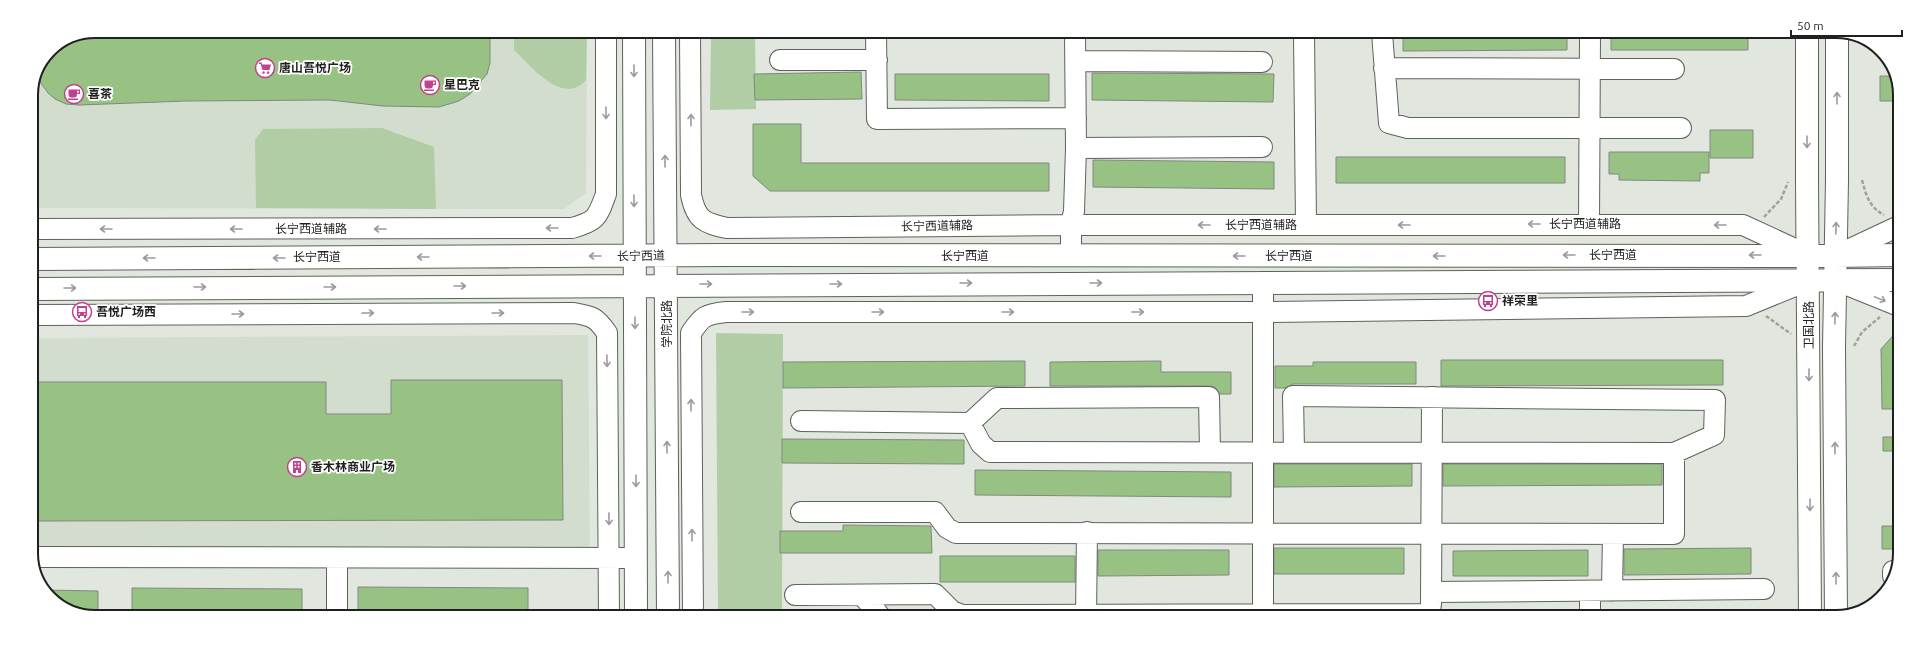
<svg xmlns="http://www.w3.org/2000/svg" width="1931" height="648" font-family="Ubuntu,'Noto Sans SC',sans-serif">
<rect width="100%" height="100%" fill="#e1e7de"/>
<path fill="#d2ddcd" d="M95,31L587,32L586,193L564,209L31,208V95L50,50Z
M588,335L590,553L31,554V338Z"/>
<path fill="#b1cda6" d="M514,32H587L586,80C563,107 530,65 514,50Z
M711,32H755L756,109L710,110Z
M382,128L434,147L436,209L256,208L255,140L263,129Z
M716,333L783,334L782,616H718Z"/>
<path fill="#97c284" stroke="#828880" d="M95,31L490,32V63L487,74L470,94L459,101L439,107L383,106L330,100L186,101L79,105L66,104L55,99L48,93L38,79L50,50Z
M1403,33H1567V50L1403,51Z
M1611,33H1748V50H1611Z
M861,72L862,99L755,100L754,74Z
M1092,73L1274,74L1273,102L1092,100Z
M895,74H1049V101L895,100Z
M1880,76H1894L1900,91V101H1880Z
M753,124H801V163H1049V191H770L753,176Z
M1710,130H1753V158H1710Z
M1609,152H1709V173H1700V181L1619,180V174H1609Z
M1336,157H1565V183H1336Z
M1093,160L1274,162V189L1093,187Z
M1899,329L1898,409H1882L1881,349Z
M1441,360H1723V385L1441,386Z
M1025,361V386L783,388V362Z
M1161,361V372H1231V394H1220L1215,387L1209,386H1050V362Z
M1313,362H1416V384H1293L1285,388H1275V366H1313Z
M391,380H562L563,520L31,521V382H326V414H391Z
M1883,437H1898V451H1883Z
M782,439L964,440V464L782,463Z
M1274,464H1412V486L1274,487Z
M1443,464H1662V485L1443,486Z
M975,470L1231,472V497L975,495Z
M843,525L931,526L932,553H780V531H843Z
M1882,526H1898V549H1882Z
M1274,548H1404V574H1274Z
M1751,548V574L1624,575V549Z
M1098,550H1229V575L1098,576Z
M1588,550V576H1453V551Z
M940,556H1075V582H940Z
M358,587L528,588V615H358Z
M132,588L302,589V615H132Z
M45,590L98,591V615H78L47,595Z"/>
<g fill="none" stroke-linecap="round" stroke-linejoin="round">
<defs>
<path id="minor" d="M690,32L691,195C696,220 704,223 727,228L1071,225H1743L1808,255
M876,32L877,119L1076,118
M1304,33L1306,225
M1382,33L1389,123L1408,128H1681
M780,60H877
M1076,61L1262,62
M1384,68L1674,69
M1076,148L1262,147
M1589,224L1590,33
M31,229L572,228C597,221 597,218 606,194V32
M1071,256V225L1074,211L1076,148L1075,32
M1835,256L1899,226
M1837,281L1899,306
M31,315L574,313C592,316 596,317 607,333L609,615
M801,421L970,423L981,444L990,452L1674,453V534L956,533L947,528L935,512H801
M970,423L997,398L1209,397L1210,452
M1294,451L1293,396L1715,400L1714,435L1674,453
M31,557L636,558
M1893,576V571L1898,570
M1590,591V617
M1612,591L1613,534
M1431,592L1764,589
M795,595L935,594L952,611L962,615L1431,614
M862,595L880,616
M1431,605L1432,397
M337,615V558
M693,616L691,333C702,316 706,314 726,312H1262L1746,306L1807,281
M1086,616L1087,532
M1263,616V282"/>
<path id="major" d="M634,32L636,615
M664,32L668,616
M1807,33V179L1810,617
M31,259L727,255L1835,256L1899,255
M31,289L1899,280
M1836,617L1834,347L1837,180V33"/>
</defs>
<use href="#minor" stroke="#5d635b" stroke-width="22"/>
<use href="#major" stroke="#5d635b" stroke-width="24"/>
<path stroke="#9da29b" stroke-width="2.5" stroke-dasharray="4 2" stroke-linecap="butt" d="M1862,180C1866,195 1869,207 1884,215
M1764,217L1781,199L1788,182
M1766,316L1791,334
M1854,346L1862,332L1880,317"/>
<use href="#minor" stroke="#fff" stroke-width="20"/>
<use href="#major" stroke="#fff" stroke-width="22"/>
</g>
<defs><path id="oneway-shaft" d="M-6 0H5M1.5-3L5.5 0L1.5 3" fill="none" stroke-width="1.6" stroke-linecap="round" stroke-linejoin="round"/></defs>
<g stroke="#9a9b9a">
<use href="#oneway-shaft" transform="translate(634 71) rotate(90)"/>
<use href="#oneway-shaft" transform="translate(1837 98) rotate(-90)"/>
<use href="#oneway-shaft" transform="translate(606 113) rotate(90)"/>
<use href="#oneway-shaft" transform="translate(691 120) rotate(-90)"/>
<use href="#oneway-shaft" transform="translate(1807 142) rotate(90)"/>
<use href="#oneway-shaft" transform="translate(665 161) rotate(-90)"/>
<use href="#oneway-shaft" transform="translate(634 201) rotate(89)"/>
<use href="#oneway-shaft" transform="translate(1534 224) rotate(180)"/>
<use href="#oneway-shaft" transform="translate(1204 225) rotate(-180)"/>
<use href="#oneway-shaft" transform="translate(1404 225) rotate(180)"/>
<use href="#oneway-shaft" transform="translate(1720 225) rotate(-180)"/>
<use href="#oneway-shaft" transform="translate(552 228) rotate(180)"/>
<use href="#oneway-shaft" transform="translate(1836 228) rotate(-88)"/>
<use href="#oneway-shaft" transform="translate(106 229) rotate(180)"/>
<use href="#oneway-shaft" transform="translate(236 229) rotate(180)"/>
<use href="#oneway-shaft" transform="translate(380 229) rotate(180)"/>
<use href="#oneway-shaft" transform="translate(1569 255) rotate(180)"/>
<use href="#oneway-shaft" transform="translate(1755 255) rotate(180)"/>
<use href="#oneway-shaft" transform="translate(595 256) rotate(180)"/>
<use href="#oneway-shaft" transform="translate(1239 256) rotate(180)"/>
<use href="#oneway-shaft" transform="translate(1439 256) rotate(180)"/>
<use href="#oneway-shaft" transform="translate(423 257) rotate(180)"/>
<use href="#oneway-shaft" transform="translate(149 258) rotate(180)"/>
<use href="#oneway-shaft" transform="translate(279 258) rotate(180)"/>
<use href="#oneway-shaft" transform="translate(966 283)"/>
<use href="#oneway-shaft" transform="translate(1096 283)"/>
<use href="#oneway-shaft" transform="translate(706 284)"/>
<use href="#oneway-shaft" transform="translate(836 284)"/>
<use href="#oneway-shaft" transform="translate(460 286)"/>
<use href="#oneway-shaft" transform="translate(200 287)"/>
<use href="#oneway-shaft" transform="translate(330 287)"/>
<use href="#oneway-shaft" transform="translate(70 288)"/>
<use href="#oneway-shaft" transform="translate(1880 299) rotate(22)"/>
<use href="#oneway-shaft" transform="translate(748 312)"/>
<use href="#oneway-shaft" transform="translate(878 312)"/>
<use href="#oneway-shaft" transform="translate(1008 312)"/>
<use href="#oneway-shaft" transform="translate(1138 312)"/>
<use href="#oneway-shaft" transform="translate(368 313)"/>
<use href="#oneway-shaft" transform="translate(498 313)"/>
<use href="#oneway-shaft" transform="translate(238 314)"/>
<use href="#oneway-shaft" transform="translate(1835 318) rotate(-89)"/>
<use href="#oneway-shaft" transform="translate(635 323) rotate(90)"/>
<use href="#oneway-shaft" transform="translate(607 361) rotate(89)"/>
<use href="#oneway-shaft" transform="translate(1809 375) rotate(90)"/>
<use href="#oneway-shaft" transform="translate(691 405) rotate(-90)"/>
<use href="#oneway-shaft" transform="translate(667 447) rotate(-90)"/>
<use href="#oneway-shaft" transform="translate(1835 448) rotate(-90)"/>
<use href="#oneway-shaft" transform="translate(636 481) rotate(90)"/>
<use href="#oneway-shaft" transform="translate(1810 505) rotate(90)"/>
<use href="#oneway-shaft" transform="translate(609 519) rotate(89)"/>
<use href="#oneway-shaft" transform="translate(692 535) rotate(-90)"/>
<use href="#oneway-shaft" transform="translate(668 577) rotate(-90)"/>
<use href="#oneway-shaft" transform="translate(1836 578) rotate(-90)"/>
</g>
<defs>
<symbol id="supermarket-ring" viewBox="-11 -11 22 22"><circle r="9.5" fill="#fff" stroke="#c0428f" stroke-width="1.5"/><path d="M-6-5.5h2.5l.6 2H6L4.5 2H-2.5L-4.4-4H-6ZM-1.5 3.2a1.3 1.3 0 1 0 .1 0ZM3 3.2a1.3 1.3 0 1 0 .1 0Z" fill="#c0428f"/></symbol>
<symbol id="cafe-ring" viewBox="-11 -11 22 22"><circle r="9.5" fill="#fff" stroke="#c0428f" stroke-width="1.5"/><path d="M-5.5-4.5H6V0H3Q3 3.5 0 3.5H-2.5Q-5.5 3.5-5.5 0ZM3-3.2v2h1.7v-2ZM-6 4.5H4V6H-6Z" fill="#c0428f"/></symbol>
<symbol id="bus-ring" viewBox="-11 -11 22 22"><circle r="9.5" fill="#fff" stroke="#c0428f" stroke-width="1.5"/><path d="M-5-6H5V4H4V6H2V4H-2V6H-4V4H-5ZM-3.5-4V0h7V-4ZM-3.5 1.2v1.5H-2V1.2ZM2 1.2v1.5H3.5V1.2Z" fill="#c0428f"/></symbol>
<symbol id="building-ring" viewBox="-11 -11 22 22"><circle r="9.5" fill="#fff" stroke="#c0428f" stroke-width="1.5"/><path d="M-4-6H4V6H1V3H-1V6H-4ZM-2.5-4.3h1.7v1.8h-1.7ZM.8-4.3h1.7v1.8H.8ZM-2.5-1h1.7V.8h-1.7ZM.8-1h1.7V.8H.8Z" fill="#c0428f"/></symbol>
</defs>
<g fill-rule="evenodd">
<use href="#supermarket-ring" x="254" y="57" width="22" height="22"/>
<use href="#cafe-ring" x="419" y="74" width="22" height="22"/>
<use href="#cafe-ring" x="63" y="83" width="22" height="22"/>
<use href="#bus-ring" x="1477" y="290" width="22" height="22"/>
<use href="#bus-ring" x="71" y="301" width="22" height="22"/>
<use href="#building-ring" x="286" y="456" width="22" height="22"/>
</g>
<g text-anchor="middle" stroke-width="3.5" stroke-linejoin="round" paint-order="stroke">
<g font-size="12" font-weight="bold" fill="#1f211e" stroke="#fff" text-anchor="start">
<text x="279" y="72">唐山吾悦广场</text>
<text x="444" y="89">星巴克</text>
<text x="88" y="98">喜茶</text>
<text x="1502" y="305">祥荣里</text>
<text x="96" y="316">吾悦广场西</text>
<text x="311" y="471">香木林商业广场</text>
</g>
<g font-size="12" fill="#1f211e" stroke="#fff">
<text x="1585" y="228">长宁西道辅路</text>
<text x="1261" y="229">长宁西道辅路</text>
<text transform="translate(937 226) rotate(-1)" y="4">长宁西道辅路</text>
<text x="311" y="233">长宁西道辅路</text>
<text x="1613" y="259">长宁西道</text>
<text transform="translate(641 256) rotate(-1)" y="4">长宁西道</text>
<text x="965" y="260">长宁西道</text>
<text x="1289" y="260">长宁西道</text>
<text x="317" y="261">长宁西道</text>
<text transform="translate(667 324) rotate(-90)" y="4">学院北路</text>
<text transform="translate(1809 325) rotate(-90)" y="4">卫国北路</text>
</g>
</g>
<path d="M0 0H1931V648H0ZM95 38H1836A57 57 0 0 1 1893 95V553A57 57 0 0 1 1836 610H95A57 57 0 0 1 38 553V95A57 57 0 0 1 95 38Z" fill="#fff" fill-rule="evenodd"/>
<path fill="none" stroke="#1f211e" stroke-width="2" d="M95 38H1836A57 57 0 0 1 1893 95V553A57 57 0 0 1 1836 610H95A57 57 0 0 1 38 553V95A57 57 0 0 1 95 38Z"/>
<path d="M1791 30v6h111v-6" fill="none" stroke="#1f211e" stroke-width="2"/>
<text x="1797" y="30" font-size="12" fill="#1f211e" stroke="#ffffff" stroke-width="3" paint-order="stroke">50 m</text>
</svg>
